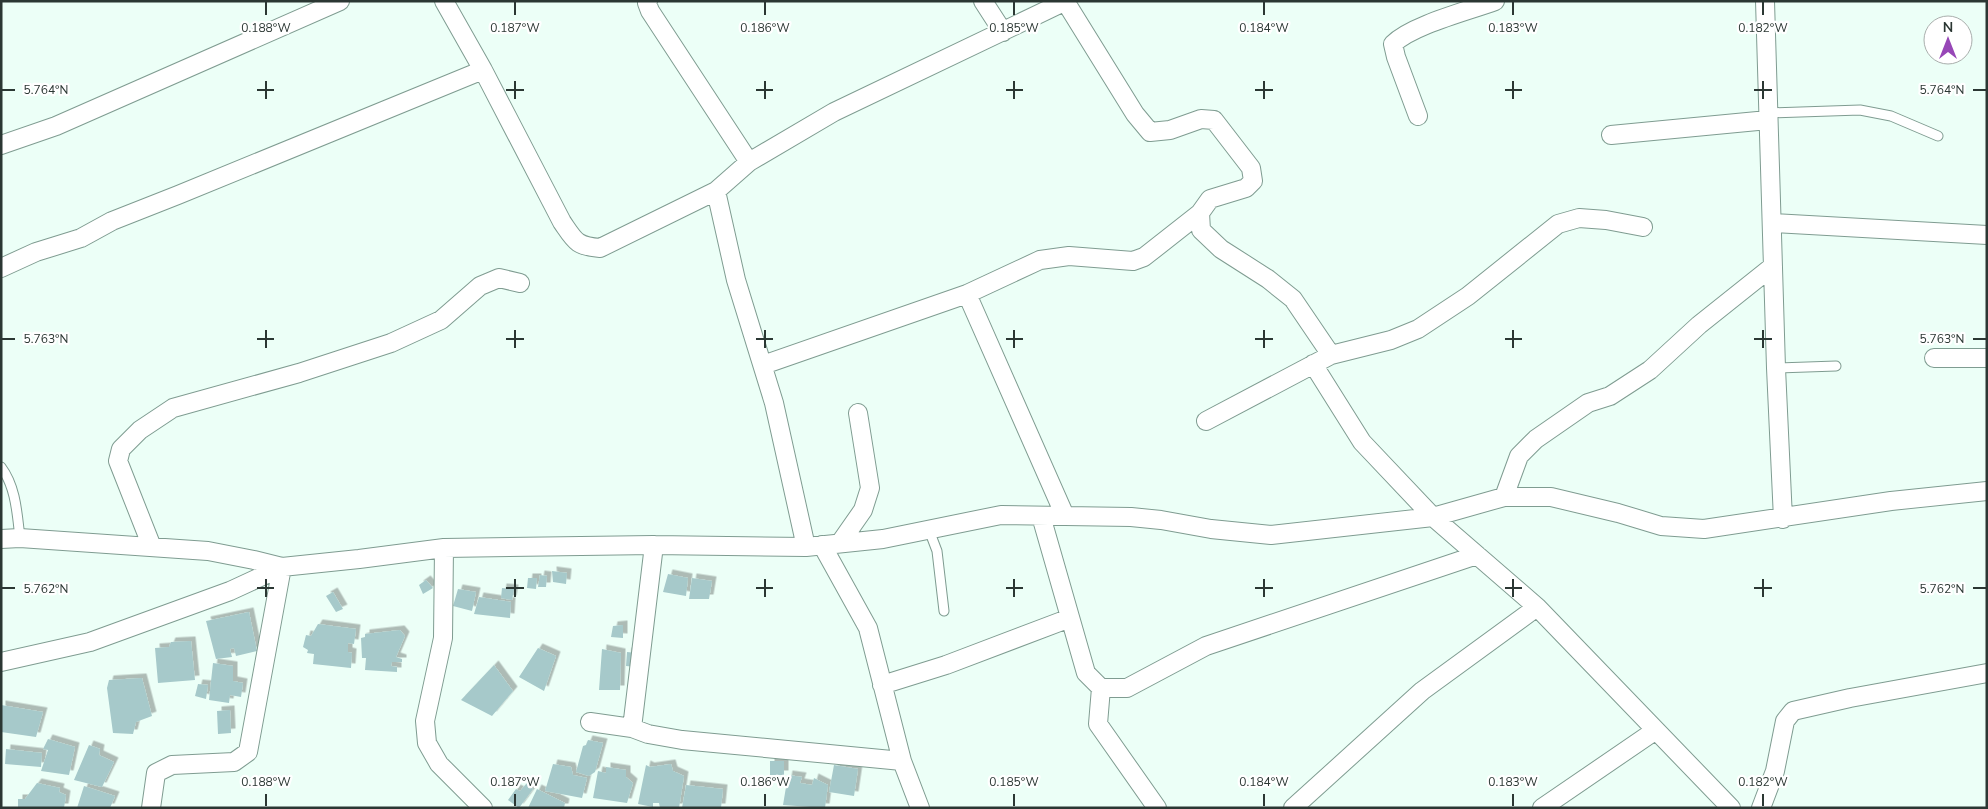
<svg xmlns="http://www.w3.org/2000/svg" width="1988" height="809" font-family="'Nunito Sans',sans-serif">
<defs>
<filter id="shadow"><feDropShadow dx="4.5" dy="-4.5" stdDeviation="0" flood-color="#0004"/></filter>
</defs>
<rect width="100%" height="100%" fill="#ecfff7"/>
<path fill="#a6c9ca" filter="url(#shadow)" d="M552,571L567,573L566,584L553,582Z
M668,574L688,578L686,596L663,592Z
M540,575L547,576L546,587H538Z
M528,578H537L536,589L527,588Z
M692,578L712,581L709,599H689Z
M426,580L433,588L423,594L419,585Z
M502,588L514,589L512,600L501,598Z
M458,589L476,592L472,611L453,606Z
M333,592L343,609L336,612L326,596Z
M479,597L511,602L510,618L474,614Z
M249,612L257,651L236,656L234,648L230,649L232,657L216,659L206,621Z
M318,624L356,629L354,644L348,643V652L352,653L351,668L313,664L314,654L307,653L308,650L303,647L306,635L311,636Z
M623,625V638L611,637L613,626Z
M400,630L405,636L396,657L402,659V662H392L391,666L397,667V672L365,670L366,658H362L361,638L365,637V634Z
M191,641L195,680L158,683L155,648L169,647L171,642Z
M538,648L556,656L544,691L519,677Z
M602,649L621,653L620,690H599Z
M627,652L637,653L636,667L626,666Z
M213,663L233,666V681L243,683L241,697L230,695L229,703L209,700Z
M494,665L513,691L492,716L461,700Z
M142,678L152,716L136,722L133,734L113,733L107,688L109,680Z
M198,684L208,685L206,699L195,696Z
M1,705L43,712L36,737L1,732Z
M230,710L231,733L218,734L217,711Z
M48,739L75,747L69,775L41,771L48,750L43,749Z
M588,740L603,743L595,772L589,776L576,772L583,746L586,745Z
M89,745L100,749L99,755L114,762L102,787L74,780Z
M6,749L42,753L41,767L5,764Z
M770,761H784V775H770Z
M553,764L571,767L573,775L587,778L582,798L545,791Z
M671,764L673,771L684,776L679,808H660L659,803H653V807L638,804L646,765L650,767Z
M834,765L858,769L854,796L829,792Z
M606,767L626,770V777L633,783L627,803L593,798L598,771L606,773Z
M788,775L802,777L800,783L812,785L814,778L828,785L825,808L783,805Z
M37,783L60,788L59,792L66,795L64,808H18V799H25Z
M527,783L533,789L519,808L508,800L516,789L520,791Z
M686,785L723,789L721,808H682Z
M84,786L115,796L110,808H77Z
M537,789L565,803L564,808H528Z"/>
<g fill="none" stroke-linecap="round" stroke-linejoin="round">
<defs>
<path id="lane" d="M1768,113L1860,110L1891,116L1938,136
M1776,368L1836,366
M1,467C16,487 17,513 20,538
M929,530L937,551L944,611"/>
<path id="street" d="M444,1L483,70L562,222C575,241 576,246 600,248L716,191L749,162L834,112L1066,1
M648,1L647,3L650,11L749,162
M983,1L1003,32
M1065,1L1135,114L1150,132L1170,130L1201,119L1214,120L1251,168L1253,181L1246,188L1210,199L1200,213L1201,230L1221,249L1268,279L1293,299L1331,355
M1765,1L1776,368L1783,519
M1418,116L1396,57L1393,44C1412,25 1468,11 1495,1
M1611,135L1768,120
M1,145L56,126L340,1
M716,191L736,280L774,403L806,547
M1772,223L1987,235
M1,268L36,252L81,238L112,221L178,195L483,70
M967,294L1065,516
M1934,358H1987
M1313,364L1362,442L1433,517L1537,607L1731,808
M763,365L967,294L1040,260L1069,256L1133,261L1144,257L1200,213
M1206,421L1331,355L1391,340L1418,329L1468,296L1558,224L1579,218L1606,220L1643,227
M1504,497L1519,456L1536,439L1588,403L1610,396L1650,370L1699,325L1773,266
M1041,516L1086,673L1101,688H1127L1206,646L1477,555
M1,539L20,538L208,551L254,560L282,567L359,559L444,548L654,545L806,547L883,539L1001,515L1131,517L1161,520L1211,529L1271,535L1433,517L1504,497H1551L1618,513L1661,526L1704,529L1891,501L1987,491
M840,543L863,510L870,488L858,413
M822,545L868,628L902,761L920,808
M152,547L118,461L121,449L140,430L173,408L299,373L391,343L441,320L480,286L499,278L520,283
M444,548L443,638L425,721L427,743L439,764L483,808
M1,662L90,642L230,591L282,567
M882,685L946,665L1070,618
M1101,688L1098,724L1157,808
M590,722L632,728L654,545
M632,728L648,734L682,740L902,761
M151,808L156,773L172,765L234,762L248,752L282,567
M1293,808L1422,691L1537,607
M1542,808L1656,730
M1761,808L1775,771L1785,721L1793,711L1850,698L1987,673"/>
</defs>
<use href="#lane" stroke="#7f9c91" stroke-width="11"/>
<use href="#street" stroke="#7f9c91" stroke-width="20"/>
<use href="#lane" stroke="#fff" stroke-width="9"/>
<use href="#street" stroke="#fff" stroke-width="18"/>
</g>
<path fill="none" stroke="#2b3733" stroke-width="2" d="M266,2V15M515,2V15M765,2V15M1014,2V15M1264,2V15M1513,2V15M1763,2V15M266,81V99M515,81V99M765,81V99M1014,81V99M1264,81V99M1513,81V99M1763,81V99M2,90H15M257,90H274M506,90H524M756,90H773M1006,90H1023M1255,90H1273M1505,90H1522M1754,90H1772M1973,90H1986M266,330V348M515,330V348M765,330V348M1014,330V348M1264,330V348M1513,330V348M1763,330V348M2,339H15M257,339H274M506,339H524M756,339H773M1006,339H1023M1255,339H1273M1505,339H1522M1754,339H1772M1973,339H1986M266,579V597M515,579V597M765,579V597M1014,579V597M1264,579V597M1513,579V597M1763,579V597M2,588H15M257,588H274M506,588H524M756,588H773M1006,588H1023M1255,588H1273M1505,588H1522M1754,588H1772M1973,588H1986M266,794V806M515,794V806M765,794V806M1014,794V806M1264,794V806M1513,794V806M1763,794V806"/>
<g font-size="12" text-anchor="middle" fill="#2b3733" stroke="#fff" stroke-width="4.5" stroke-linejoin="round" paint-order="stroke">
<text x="266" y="32">0.188°W</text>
<text x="515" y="32">0.187°W</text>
<text x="765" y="32">0.186°W</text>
<text x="1014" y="32">0.185°W</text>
<text x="1264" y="32">0.184°W</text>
<text x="1513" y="32">0.183°W</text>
<text x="1763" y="32">0.182°W</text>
<text x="46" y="94">5.764°N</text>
<text x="1942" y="94">5.764°N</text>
<text x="46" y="343">5.763°N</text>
<text x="1942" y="343">5.763°N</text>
<text x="46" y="593">5.762°N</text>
<text x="1942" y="593">5.762°N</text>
<text x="266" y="786">0.188°W</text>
<text x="515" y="786">0.187°W</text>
<text x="765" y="786">0.186°W</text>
<text x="1014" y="786">0.185°W</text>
<text x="1264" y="786">0.184°W</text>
<text x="1513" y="786">0.183°W</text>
<text x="1763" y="786">0.182°W</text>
</g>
<rect width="1988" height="809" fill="none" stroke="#2b3733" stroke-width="5"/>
<g transform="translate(1948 40)"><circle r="24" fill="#ffffff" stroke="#aaafad"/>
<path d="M0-4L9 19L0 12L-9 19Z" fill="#9747b7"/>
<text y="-8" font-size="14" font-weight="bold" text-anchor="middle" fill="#2b3733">N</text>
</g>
</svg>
